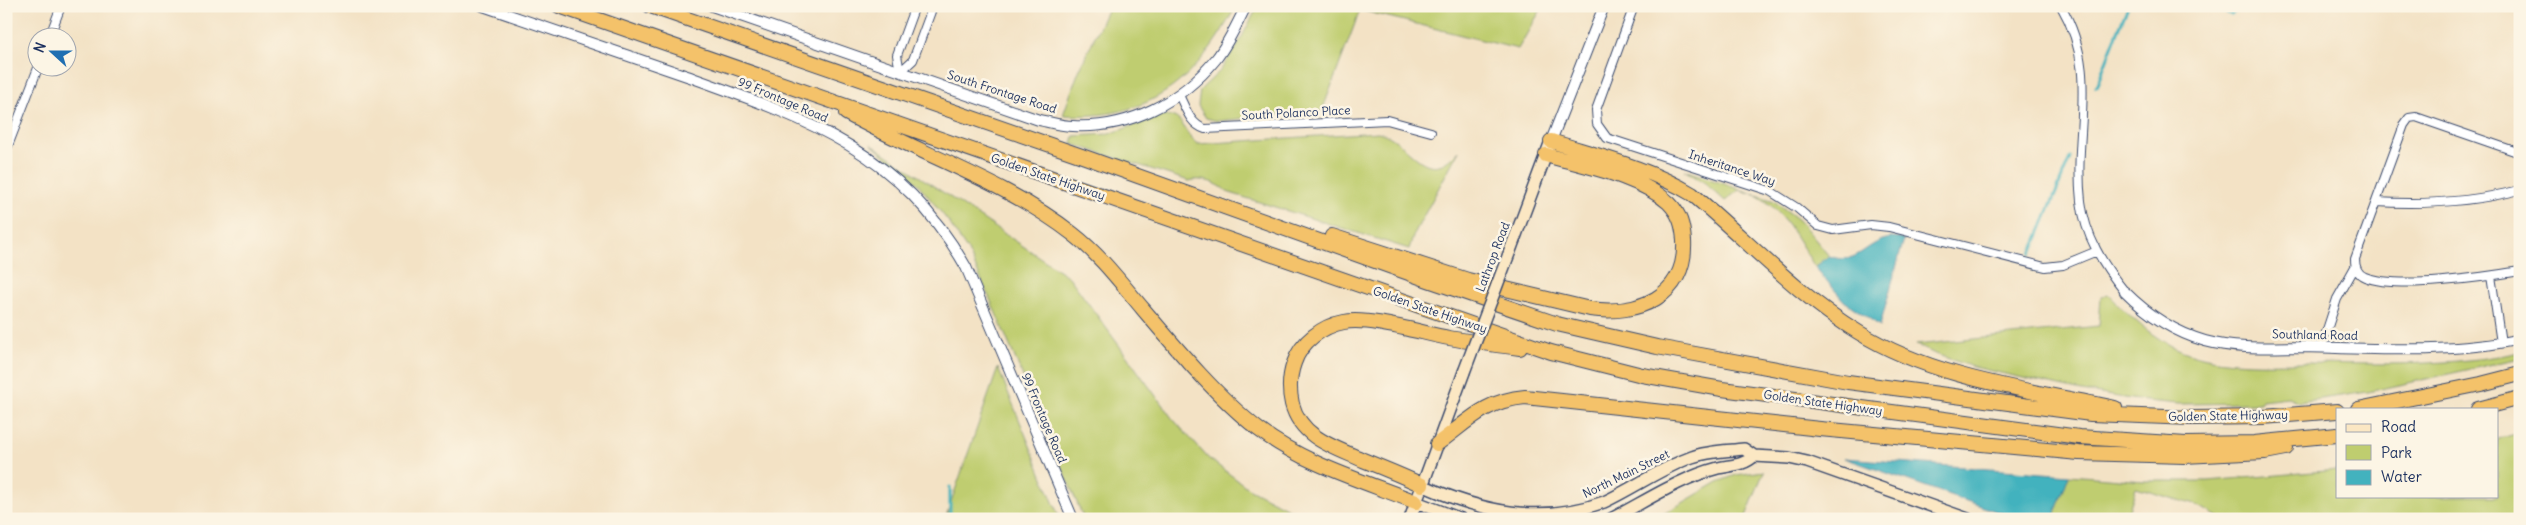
<svg xmlns="http://www.w3.org/2000/svg" width="2526" height="525" font-family="Delius,sans-serif">
<rect width="100%" height="100%" fill="#fcf5e5"/>
<filter id="ink" filterUnits="userSpaceOnUse"><feTurbulence type="fractalNoise" baseFrequency=".02" numOctaves="2"/><feDisplacementMap in="SourceGraphic" scale="10" xChannelSelector="R" yChannelSelector="G"/><feConvolveMatrix kernelMatrix="1 2 1 2 8 2 1 2 1" color-interpolation-filters="sRGB"/></filter>
<filter id="wash" filterUnits="userSpaceOnUse"><feTurbulence type="fractalNoise" baseFrequency=".0096" numOctaves="4" result="noise"/><feDisplacementMap in="SourceGraphic" scale="20" xChannelSelector="R" yChannelSelector="G"/><feGaussianBlur stdDeviation="1.12" result="paint"/><feColorMatrix in="noise" values="0 0 0 0 0 0 0 0 0 0 0 0 0 0 0 0 0 1.4 0 .05"/><feComposite in="paint" operator="in"/></filter>
<g filter="url(#wash)">
<rect width="100%" height="100%" fill="#f3e2c5"/>
<path fill="#bfcd6f" stroke="#6d7e66" d="M1109,6H1236C1197,80 1150,121 1063,115L1078,73Z
M1258,6H1543L1518,49L1360,10L1322,111L1217,121L1206,118L1198,106L1200,90L1220,71L1237,46Z
M1163,115C1187,115 1182,135 1198,144L1378,132C1410,139 1425,191 1459,150L1414,234L1409,249L1227,192C1219,183 1201,177 1189,181L1072,144L1074,136L1109,134Z
M871,144L1069,277L1172,418L1208,458L1248,488L1292,511L1314,519H1084L989,297L968,251L948,221L918,184Z
M1684,170L1774,201L1799,220L1829,256L1815,267C1800,244 1785,213 1761,198C1755,194 1746,192 1739,190L1725,201L1705,183Z
M2108,294C2130,316 2152,339 2183,351C2221,366 2266,363 2307,363C2378,364 2450,367 2520,352V358L2368,392L2299,402L2288,397L2262,400L2260,403L2178,404L2137,400L2082,391L1973,367L1935,354L1916,345L2099,326L2101,297Z
M998,368L1060,519H945Z
M2520,433V519H2221L2199,506L2136,488L2126,519H2053L2069,475L2144,481H2208L2337,470V496H2497V439Z
M1764,471L1745,519H1655L1718,482L1736,475Z"/>
<path fill="#43b2be" stroke="#2f708e" d="M1891,238L1904,239L1880,326L1844,301L1815,267L1829,256C1858,267 1864,242 1891,238Z
M1844,458L2069,475L2053,519H2018Z"/>
<g fill="none" stroke-linecap="round" stroke-linejoin="round">
<path stroke="#43b2be" stroke-width="3" d="M2206,6L2231,14L2246,6
M2096,87L2128,6
M2031,254L2070,158
M950,487V519"/>
</g>
</g>
<g filter="url(#ink)">
<g fill="none" stroke-linecap="round" stroke-linejoin="round">
<defs>
<path id="minor" d="M1634,6L1596,110L1597,124L1607,138L1770,191L1797,208L1818,226L1833,230L1871,225L1889,227L2045,267L2063,265L2097,251
M2061,6C2100,73 2073,131 2081,201C2085,236 2103,265 2125,292
M49,38L61,6
M900,72L913,60L933,6
M900,72L897,55L915,6
M1179,95C1186,109 1190,124 1205,129L1387,120L1431,132
M6,151L38,68
M2520,153L2416,117L2409,118L2404,125L2355,259C2355,266 2357,274 2365,277C2398,290 2485,277 2520,271
M2376,202C2425,205 2472,202 2520,190
M2491,276L2501,343
M2321,348L2337,299L2355,267"/>
<path id="tertiary" d="M483,6C551,29 619,52 687,76C807,119 899,150 966,267L1073,519
M712,6L1039,120C1050,122 1061,126 1073,126C1129,129 1181,102 1216,59C1228,44 1237,24 1246,6
M1551,141L1604,6
M2125,292C2148,315 2174,332 2205,341C2238,350 2274,347 2307,347C2374,349 2455,354 2520,339"/>
<path id="secondary" d="M1510,251L1551,141
M1422,485C1482,512 1540,525 1604,502C1634,488 1661,468 1692,457C1708,451 1727,451 1744,449L1754,456L1789,458L1807,462L1968,519
M1416,502L1461,519
M1410,519L1464,372
M1611,519C1646,501 1680,478 1718,468C1731,465 1743,466 1754,456"/>
<path id="motorway" d="M559,6L1551,352L1642,375L1722,389L2079,437L2186,444L2254,443L2337,435
M650,6L1082,156L1428,280L1557,324L1657,347L1848,382L2091,414L2191,418L2263,417L2337,411
M846,113C921,155 1005,181 1073,234C1100,255 1121,283 1143,309C1176,348 1218,398 1258,429C1304,464 1363,481 1416,502
M1551,141C1598,156 1649,168 1692,194C1747,240 1796,294 1858,332C1934,379 2029,390 2115,408
M1332,236L1468,280L1590,309C1637,316 1687,297 1684,241C1683,226 1680,214 1669,203C1640,176 1584,166 1546,155
M2358,409L2481,384L2520,374
M2478,409L2520,398
M1437,444C1469,421 1484,401 1525,397L1820,429L2079,453L2184,456L2265,452L2286,448
M1422,485C1403,476 1383,468 1363,460C1334,447 1301,438 1292,404C1289,391 1289,377 1294,363C1301,342 1322,326 1344,322C1369,317 1422,333 1449,338C1472,342 1496,345 1520,348"/>
</defs>
<use href="#minor" stroke="#3b4a6d" stroke-width="10"/>
<use href="#tertiary" stroke="#3b4a6d" stroke-width="12"/>
<use href="#secondary" stroke="#3b4a6d" stroke-width="14"/>
<use href="#motorway" stroke="#3b4a6d" stroke-width="16"/>
<use href="#minor" stroke="#fff" stroke-width="8"/>
<use href="#tertiary" stroke="#fff" stroke-width="10"/>
<use href="#secondary" stroke="#fbe7c3" stroke-width="11"/>
<use href="#motorway" stroke="#f4c26a" stroke-width="14"/>
<defs>
<path id="secondary-bridge" d="M1464,372L1510,251"/>
</defs>
<use href="#secondary-bridge" stroke="#3b4a6d" stroke-width="14" stroke-linecap="butt"/>
<use href="#secondary-bridge" stroke="#fbe7c3" stroke-width="11"/>
</g>
</g>
<g text-anchor="middle" stroke-width="5" stroke-linejoin="round" paint-order="stroke">
<g font-size="12" fill="#1b2f5e" stroke="#fcf5e5">
<text transform="translate(1002 92) rotate(18)" y="4">South Frontage Road</text>
<text transform="translate(783 100) rotate(23)" y="4">99 Frontage Road</text>
<text transform="translate(1296 113) rotate(-3)" y="4">South Polanco Place</text>
<text transform="translate(1732 168) rotate(18)" y="4">Inheritance Way</text>
<text transform="translate(1048 177) rotate(19)" y="4">Golden State Highway</text>
<text transform="translate(1493 257) rotate(-69)" y="4">Lathrop Road</text>
<text transform="translate(1430 310) rotate(19)" y="4">Golden State Highway</text>
<text transform="translate(2315 335) rotate(1)" y="4">Southland Road</text>
<text transform="translate(1823 403) rotate(8)" y="4">Golden State Highway</text>
<text transform="translate(2228 416) rotate(-1)" y="4">Golden State Highway</text>
<text transform="translate(1044 418) rotate(67)" y="4">99 Frontage Road</text>
<text transform="translate(1626 474) rotate(-26)" y="4">North Main Street</text>
</g>
</g>
<rect width="2526" height="525" fill="none" stroke="#fcf5e5" stroke-width="25"/>
<rect x="2336" y="408" width="162" height="90" fill="#fcf5e5" stroke="#a2a6af"/>
<rect x="2346" y="424" width="25" height="8" fill="#fbe7c3" stroke="#a2a6af"/>
<text x="2381" y="432" font-size="15" fill="#1b2f5e">Road</text>
<rect x="2346" y="445" width="25" height="15" fill="#bfcd6f" stroke="#a2a6af"/>
<text x="2381" y="458" font-size="15" fill="#1b2f5e">Park</text>
<rect x="2346" y="470" width="25" height="15" fill="#43b2be" stroke="#a2a6af"/>
<text x="2381" y="482" font-size="15" fill="#1b2f5e">Water</text>
<g transform="translate(52 52) rotate(291)"><circle r="24" fill="#fcf5e5" stroke="#a2a6af"/>
<path d="M0-4L9 19L0 12L-9 19Z" fill="#1f6fb2"/>
<text y="-8" font-size="14" font-weight="bold" text-anchor="middle" fill="#1b2f5e">N</text>
</g>
</svg>
